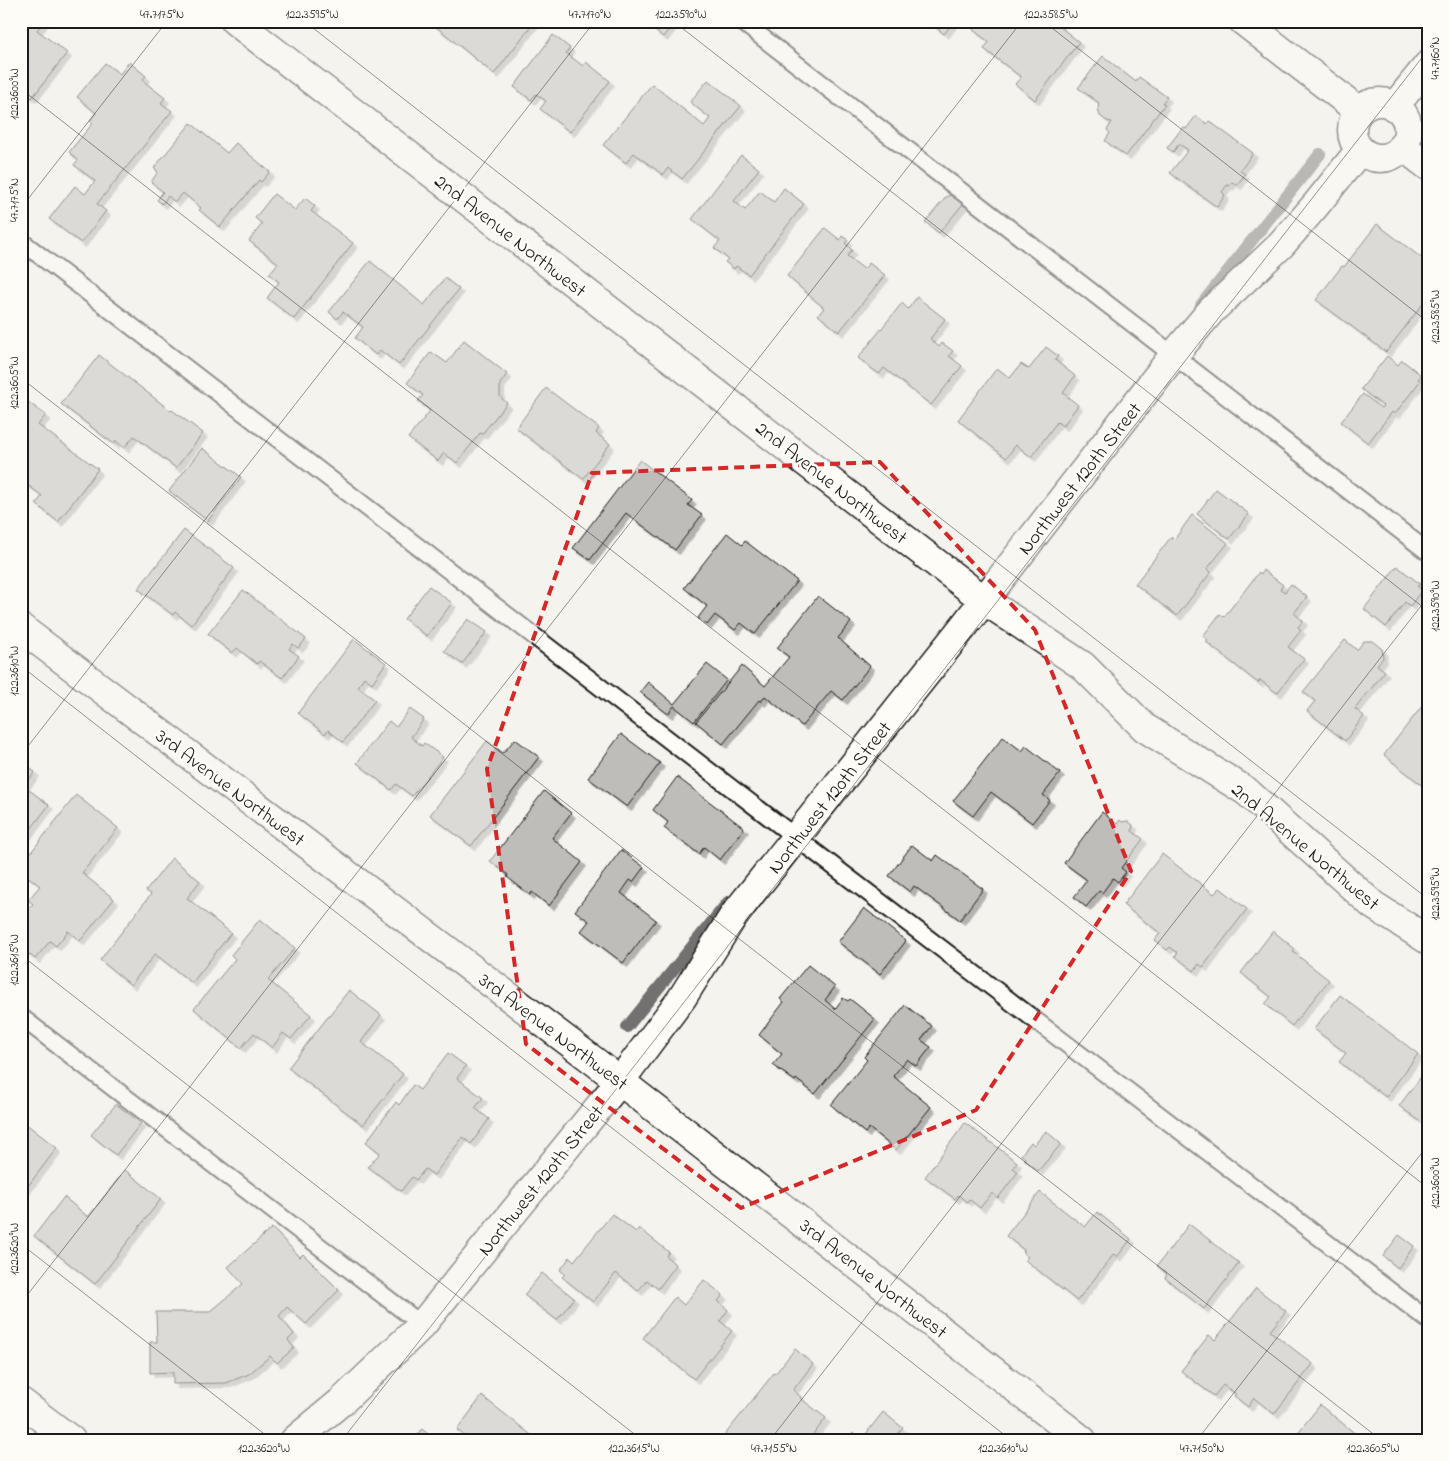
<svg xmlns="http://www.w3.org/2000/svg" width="1449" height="1461" font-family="'Indie Flower',sans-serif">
<defs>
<filter id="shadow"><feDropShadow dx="4.5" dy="4.5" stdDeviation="0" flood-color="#0004"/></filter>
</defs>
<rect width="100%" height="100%" fill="#f4f3ee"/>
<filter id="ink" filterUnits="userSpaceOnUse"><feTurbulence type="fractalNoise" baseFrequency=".02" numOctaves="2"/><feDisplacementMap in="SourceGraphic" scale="10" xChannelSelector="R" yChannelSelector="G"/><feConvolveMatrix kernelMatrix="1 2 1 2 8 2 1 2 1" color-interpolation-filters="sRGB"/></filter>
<g filter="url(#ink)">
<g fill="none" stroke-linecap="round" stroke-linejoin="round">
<path stroke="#72716f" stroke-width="12" d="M1201,305L1320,154
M627,1027L728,902"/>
</g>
<path fill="#bebdba" stroke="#1c1c1c" filter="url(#shadow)" d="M21,21H44L37,30L67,53L32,98L21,90Z
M429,21H535L494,74Z
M643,21H675L663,37Z
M928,21H954L944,34Z
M979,21H1062L1059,26L1079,42L1035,100L1015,84L1021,77L984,49L989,42L973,30Z
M553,35L570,48L566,53L583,66L586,62L610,81L570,132L540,109L546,101L536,94L531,100L514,87Z
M1103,56L1136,82L1139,77L1167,97L1162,103L1165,104L1126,156L1105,141L1110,133L1107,130L1112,122L1107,121L1100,116L1098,109L1099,103L1078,88Z
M129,62L146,76L142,80L165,98L161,103L172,111L97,204L106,211L81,243L49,219L75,186L85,194L95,181L74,165L78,160L69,152L93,123L90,121L96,113L77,97L105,63L120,74Z
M708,80L741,106L682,179L668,168L663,175L634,153L626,163L603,145L652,84L704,126L710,118L690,102Z
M1196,116L1207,124L1209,121L1253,153L1240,171L1245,174L1237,185L1232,182L1229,186L1227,185L1222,192L1225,195L1217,207L1170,173L1188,150L1179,144L1173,152L1167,148L1183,127L1186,129Z
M191,123L227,153L236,143L270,172L261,182L259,180L220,227L199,210L201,208L183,193L175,202L168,196L162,204L157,200L163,192L151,182L158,172L154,168Z
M741,155L759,169L734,201L745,210L760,191L774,202L784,188L804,204L749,275L736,266L734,269L725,262L728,259L714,248L720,241L692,219Z
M274,194L295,210L305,198L315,206L311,211L353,243L294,319L267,298L279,282L269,274L278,263L249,241L262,224L255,218Z
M952,195L963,204L939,233L925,222L947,196Z
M1377,224L1428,263V297L1386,352L1316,300L1342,266L1344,267Z
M825,228L840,240L842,236L848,240L845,243L852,250L847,256L864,269L869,263L885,275L839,332L818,315L824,308L787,276Z
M370,261L424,305L445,278L459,289L399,365L380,350L376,355L355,338L363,327L343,312L337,319L329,312Z
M917,297L945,319L930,339L939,347L942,343L953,351L949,356L962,366L931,405L884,368L879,374L858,358L902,303L908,309Z
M464,340L507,374L500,384V397L507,403L482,434L480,433L457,463L444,453L438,461L408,438L430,411L418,401L423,395L407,383L431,352L447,363Z
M1046,347L1058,356L1055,360L1075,376L1063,393L1078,405L1063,426L1057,422L1031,457L1016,445L1006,458L958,420L997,368L1010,378L1021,364L1029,369Z
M99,355L171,411L172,410L203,433L176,468L134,436L124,448L116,441L114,444L61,404Z
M1387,356L1398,365L1402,360L1421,375L1418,379L1420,381L1395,414L1392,412L1368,443L1341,422L1363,394L1381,408L1383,406L1361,389Z
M546,388L599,428L596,433L610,444L583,479L516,428Z
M21,397L46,415L38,425L98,469L58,522L36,504L42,496L21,480Z
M202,448L241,477L208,521L169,491Z
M640,460L692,500L688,505L702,515L675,550L626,513L590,560L573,548Z
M1216,489L1249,514L1229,539L1197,514Z
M1192,515L1228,543L1207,569L1211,572L1177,616L1135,584L1171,537L1174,540Z
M184,530L234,568L191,625L175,612L173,615L138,589Z
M727,533L742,545L745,541L797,581L755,634L741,623L735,630L715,615L707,625L698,618L707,606L684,588Z
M1397,566L1420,584L1417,586L1422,590L1410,606L1405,602L1386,627L1364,609Z
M1263,570L1283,585L1280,589L1285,592L1291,584L1307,597L1294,613L1303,621L1298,627L1301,630L1288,647L1304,659L1277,693L1260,680L1258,683L1206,642L1208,640L1203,636L1220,614L1224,617L1259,572L1261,574Z
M429,586L452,603L427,636L404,619Z
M243,590L306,639L298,648L293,644L289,649L299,656L282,678L259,661L257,664L237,648L232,653L208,634Z
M818,596L851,622L838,638L870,666L843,700L831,691L802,726L765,696L761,702L759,700L723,744L696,722L742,666L765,686L789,657L777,648Z
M468,619L487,632L462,664L444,651Z
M354,639L386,663L372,683L364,677L358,687L375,700L343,742L328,730L325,734L298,713Z
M1345,640L1357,650L1364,641H1372L1382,649L1383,658L1377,665L1385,671L1355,709L1364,716L1345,741L1307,711L1315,701L1303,692Z
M707,664L727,680L694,722L674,706L668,714L640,692L648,682L674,704Z
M1426,701L1428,702V790L1384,755Z
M410,709L424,719L411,737L422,746L424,743L443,757L412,796L396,784L391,790L357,763L389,721L396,727Z
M621,734L660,763L627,807L588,778Z
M1003,737L1022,751L1026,746L1060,773L1043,795L1050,800L1032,823L991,792L973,816L953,801Z
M515,739L539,757L471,846L430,815L487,741L503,753Z
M21,762L35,772L24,786L49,805L21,842Z
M677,777L744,828L720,860L704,847L699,854L664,828L668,822L653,810Z
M544,791L571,813L552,838L582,862L549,906L532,892L530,895L507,877L508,875L490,861Z
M76,795L118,828L82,873L114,899L80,941L68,931L56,946L50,941L35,959L21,948V926L24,922L21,919L33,904L28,900L40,886L21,871V865Z
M1102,812L1117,824L1120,820L1122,822L1127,821L1133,825L1132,831L1143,839L1121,868L1126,872L1118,882L1113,878L1102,893L1099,891L1086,907L1074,897L1087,880L1064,863Z
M912,845L933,861L937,855L983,889L960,920L914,886L910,892L889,876Z
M621,850L644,867L633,882L630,880L621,893L656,920L623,963L581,931L589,921L575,911Z
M1162,854L1214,894L1220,888L1247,909L1203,967L1199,964L1194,971L1175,956L1178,953L1170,947L1167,950L1155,940L1160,933L1123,905Z
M172,858L200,881L187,898L231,933L192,983L155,954L131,985L100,960L151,894L146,891Z
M864,908L906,941L880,974L838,942Z
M260,919L295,948L268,980L311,1015L291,1039L283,1033L272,1048L254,1033L241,1048L194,1009L235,959L231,955Z
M1273,931L1295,949L1293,952L1329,980L1292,1026L1265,1004L1271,997L1241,973Z
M808,965L835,987L825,1000L835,1009L843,998L848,1001L850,999L875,1019L815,1094L796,1079L795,1081L773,1065L782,1054L759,1035L784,1002L780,999Z
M349,990L381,1015L361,1042L403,1074L363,1125L288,1068Z
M1340,995L1418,1054L1386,1097L1339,1062L1346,1053L1314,1029Z
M905,1005L932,1026L921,1040L931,1047L916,1066L907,1059L893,1076L931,1107L896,1150L869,1128L865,1133L831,1105L867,1060L864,1057Z
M448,1053L466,1066L457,1078L483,1098L475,1108L489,1119L471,1144L463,1137L434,1175L425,1169L416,1180L412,1177L401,1191L368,1167L380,1153L366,1142L396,1102L399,1105L413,1085L420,1090Z
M1426,1070L1428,1071V1127L1399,1106Z
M116,1104L141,1123L116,1155L91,1135Z
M21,1120L57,1148L21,1195Z
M965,1123L1017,1162L1013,1168L1018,1172L998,1198L992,1193L980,1208L969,1199L967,1202L958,1195L955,1199L925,1177Z
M1046,1131L1061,1144L1038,1171L1024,1159L1025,1158L1021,1155L1031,1142L1034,1145Z
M125,1170L161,1199L95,1284L34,1236L64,1197L88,1217Z
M1040,1192L1085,1227L1097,1212L1131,1239L1117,1257L1114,1254L1077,1301L1025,1260L1028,1257L1023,1253L1024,1250L1006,1236Z
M612,1214L636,1232L639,1228L669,1252L666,1256L676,1265L658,1289L647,1280L638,1291L616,1273L593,1302L562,1277L565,1274L560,1270L570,1257L574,1261Z
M1189,1224L1239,1263L1204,1309L1165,1278L1167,1274L1157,1266Z
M272,1228L300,1257L303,1254L339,1290L306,1324L287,1307L279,1316L294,1334L288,1340L294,1348L277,1363L270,1356L249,1374L226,1383L173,1384V1372L150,1373V1342H157L156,1312H210L243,1284L228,1267Z
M1399,1235L1414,1246L1398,1268L1383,1256Z
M542,1273L574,1298L557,1320L524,1295Z
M704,1280L723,1295L718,1301L728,1310L720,1321L732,1331L694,1379L643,1338L675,1297L684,1305Z
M1256,1288L1286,1311L1270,1331L1313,1364L1274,1414L1254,1398L1248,1407L1234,1396L1236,1394L1223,1385L1214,1396L1181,1371L1209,1335L1215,1340Z
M795,1349L813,1364L793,1390L801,1397L800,1398L826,1418L809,1440H729L724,1436L774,1373L775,1374Z
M482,1396L535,1438L533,1440H464L466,1437L457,1430Z
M1320,1405L1363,1440H1292Z
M883,1412L903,1428L898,1434L905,1440H847L853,1433L861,1440Z
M422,1429L435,1440H413Z"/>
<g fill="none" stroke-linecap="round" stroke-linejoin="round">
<defs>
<path id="service" d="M741,21L1428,552
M21,241L769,817L1428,1320
M21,1017L422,1325"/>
<path id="minor" d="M235,21L984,600L1083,666L1145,728L1246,791L1373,905L1428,940
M1243,21L1359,111
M1352 130a28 28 0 1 1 56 0a28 28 0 1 1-56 0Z
M1394,107L1428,65
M1402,146L1428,166
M21,1402L71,1440
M295,1440L342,1401L422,1325L620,1081L682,998L734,915L964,626L1173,356L1211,311L1281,245L1315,206L1360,150"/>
<path id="tertiary" d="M21,628L594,1061L1082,1440"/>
</defs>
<use href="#service" stroke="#1c1c1c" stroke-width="20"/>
<use href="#minor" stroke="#1c1c1c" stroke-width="31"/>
<use href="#tertiary" stroke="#1c1c1c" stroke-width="31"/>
<use href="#service" stroke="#fdfcf7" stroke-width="16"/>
<use href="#minor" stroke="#fdfcf7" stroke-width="28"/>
<use href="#tertiary" stroke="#fdfcf7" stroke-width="28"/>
</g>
</g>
<path d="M0 0H1449V1461H0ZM880,462L1035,630L1131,871L976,1110L741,1208L526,1044L487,769L592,473Z" fill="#f4f3ee" fill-opacity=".55" fill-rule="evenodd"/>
<path fill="none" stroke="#d62828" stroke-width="4" stroke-dasharray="10 6" stroke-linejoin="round" d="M880,462L1035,630L1131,871L976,1110L741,1208L526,1044L487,769L592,473Z"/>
<path fill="none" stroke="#1c1c1c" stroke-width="1" stroke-opacity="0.45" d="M304,21L1428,899M673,21L1428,611M1043,21L1428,322M1412,21L1428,33M21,89L1428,1188M21,208L167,21M21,378L1381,1440M21,666L1011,1440M21,755L595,21M21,955L642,1440M21,1244L272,1440M21,1303L1022,21M342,1440L1428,50M770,1440L1428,597M1197,1440L1428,1145"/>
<g text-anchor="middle" stroke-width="5" stroke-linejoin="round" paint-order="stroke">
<g font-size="20" fill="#1c1c1c" stroke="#fdfcf7">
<text transform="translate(511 235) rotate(38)" y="7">2nd Avenue Northwest</text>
<text transform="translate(1079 478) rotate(-52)" y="7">Northwest 120th Street</text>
<text transform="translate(832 482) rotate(38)" y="7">2nd Avenue Northwest</text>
<text transform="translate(231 787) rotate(37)" y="7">3rd Avenue Northwest</text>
<text transform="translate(829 797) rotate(-52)" y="7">Northwest 120th Street</text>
<text transform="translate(1306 846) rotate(40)" y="7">2nd Avenue Northwest</text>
<text transform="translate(554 1031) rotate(37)" y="7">3rd Avenue Northwest</text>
<text transform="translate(540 1180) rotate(-51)" y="7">Northwest 120th Street</text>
<text transform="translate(874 1278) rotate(38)" y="7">3rd Avenue Northwest</text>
</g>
</g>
<rect width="1449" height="1461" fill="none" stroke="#fdfcf7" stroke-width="55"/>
<rect x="28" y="28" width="1394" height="1406" fill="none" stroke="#1c1c1c" stroke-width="2"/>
<g font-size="12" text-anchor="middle" fill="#1c1c1c">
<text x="162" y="18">47.7175°N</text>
<text x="312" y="18">122.3595°W</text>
<text x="590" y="18">47.7170°N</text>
<text x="681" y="18">122.3590°W</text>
<text x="1051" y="18">122.3585°W</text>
<text transform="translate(1435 58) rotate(-90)" y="4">47.7160°N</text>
<text transform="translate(14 94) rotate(-90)" y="4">122.3600°W</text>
<text transform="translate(14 200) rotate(-90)" y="4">47.7175°N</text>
<text transform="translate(1435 317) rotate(-90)" y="4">122.3585°W</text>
<text transform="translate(14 383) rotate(-90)" y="4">122.3605°W</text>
<text transform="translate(1435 606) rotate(-90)" y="4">122.3590°W</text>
<text transform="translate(14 671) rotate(-90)" y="4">122.3610°W</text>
<text transform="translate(1435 894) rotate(-90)" y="4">122.3595°W</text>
<text transform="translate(14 960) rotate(-90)" y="4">122.3615°W</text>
<text transform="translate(1435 1183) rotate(-90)" y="4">122.3600°W</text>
<text transform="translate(14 1249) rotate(-90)" y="4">122.3620°W</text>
<text x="264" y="1452">122.3620°W</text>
<text x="634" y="1452">122.3615°W</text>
<text x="774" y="1452">47.7155°N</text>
<text x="1003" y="1452">122.3610°W</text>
<text x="1202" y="1452">47.7150°N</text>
<text x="1373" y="1452">122.3605°W</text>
</g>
</svg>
